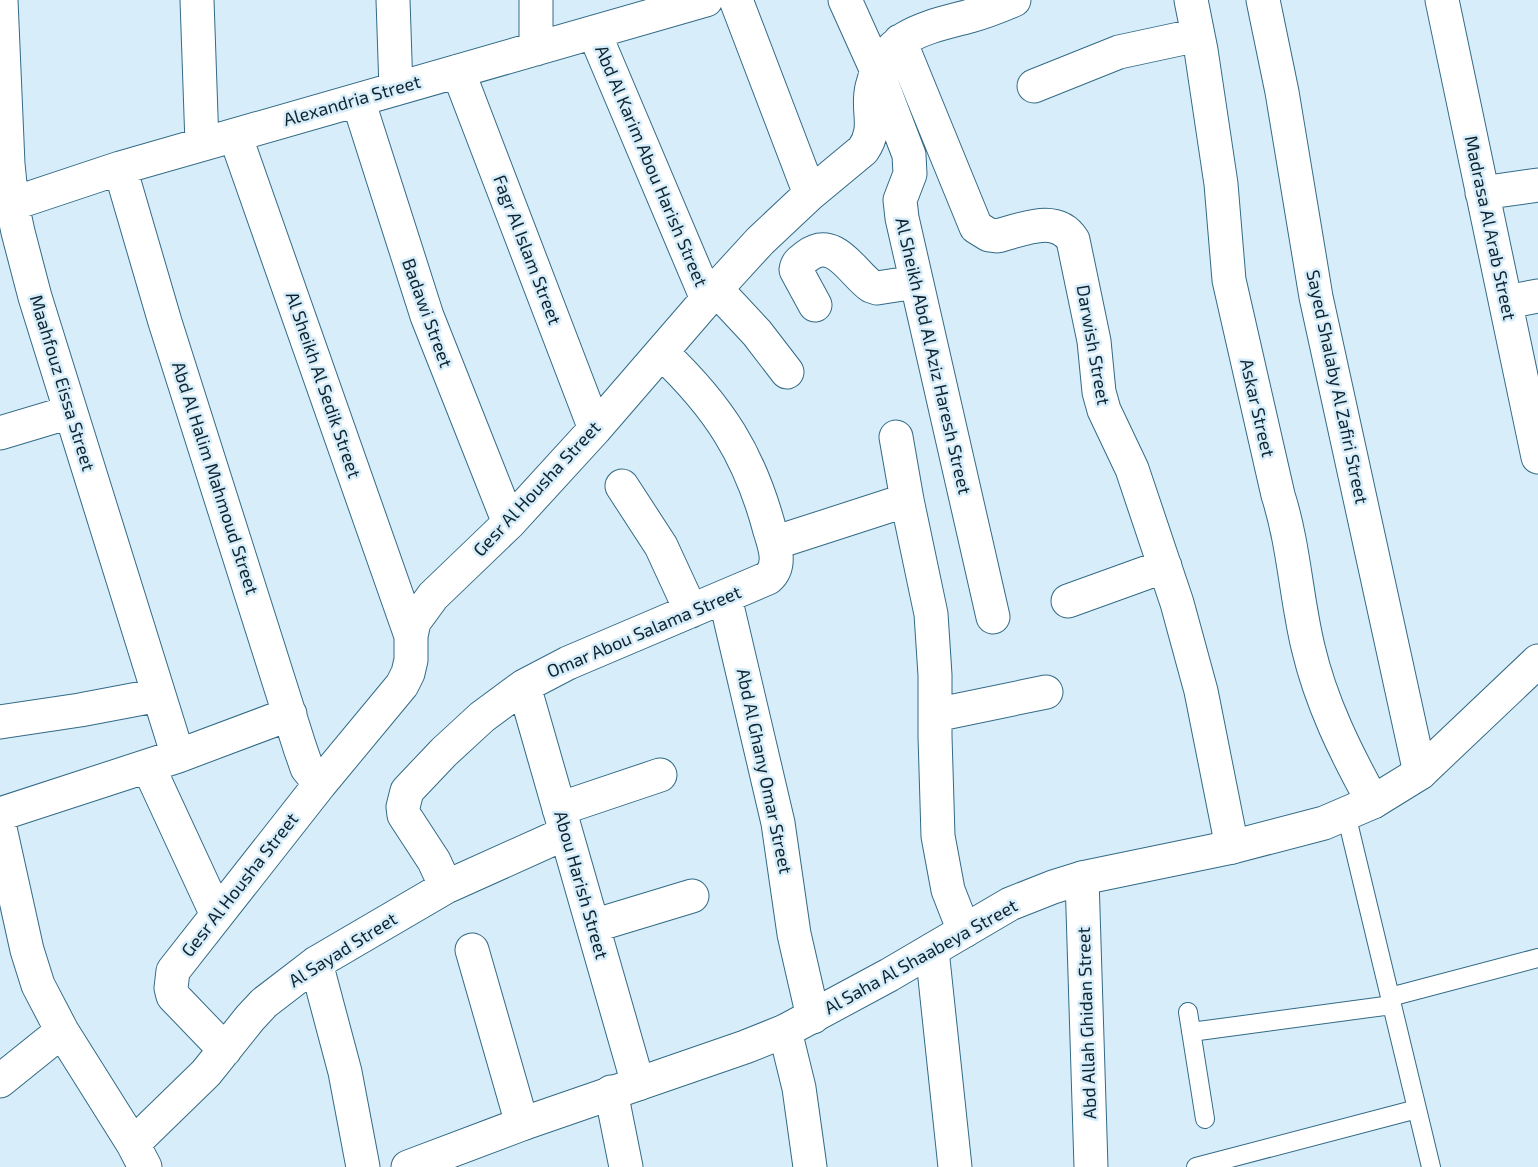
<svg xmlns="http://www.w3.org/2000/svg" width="1538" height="1167" font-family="'Exo 2',sans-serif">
<rect width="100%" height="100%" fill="#d7eefa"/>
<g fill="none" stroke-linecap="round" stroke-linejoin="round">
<defs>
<path id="service" d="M1346,814L1431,1167
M1390,997L1538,958
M1188,1012L1205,1119
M1191,1032L1392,1005
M1196,1167L1417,1109"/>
<path id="minor" d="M1,0L8,164L12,204L18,232L35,297L178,756
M197,0L202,144
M393,0L396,89
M536,0V49
M736,0L810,194
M845,0L877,71L909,155L910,174L900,200L902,218L993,617
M1191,0L1201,50L1221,184L1229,280L1278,495C1294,545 1296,597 1308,647C1321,703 1346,753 1373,802
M1263,0L1282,92L1316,297L1420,773
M1442,0L1538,457
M594,32L707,299
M900,41L976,227L989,235L997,236C1022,230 1056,213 1073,240L1094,341L1099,392L1104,410L1132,469L1177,603L1201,691L1232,847
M458,71L595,429
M1034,86L1119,52L1198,35
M358,100L427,316L509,523
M235,135L411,636
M120,168L165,322L300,748L307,768L320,784
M1482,193L1538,185
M0,208L120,168L706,0
M716,289L757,333L787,372
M1506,302L1538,296
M815,305L796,270C797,262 802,260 807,256C835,235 853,274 871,286L877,288L916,282
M0,433L70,412
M896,437L907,500L931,614L935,675V736L938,836L948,890L964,931
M622,486L661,546L691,611
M774,543L907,500
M725,597L778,823L794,934L813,1017
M1068,601L1165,566
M524,686L638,1084
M935,715L1046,692
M0,722L80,710L159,695
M148,766L217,915
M559,809L660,775
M0,814L178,756L290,714
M0,828L27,950L38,985L62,1031L133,1144L145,1167
M1082,878L1091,1167
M446,887L434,861L404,815L403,807L407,791L444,752L482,717L524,686L568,663L768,578C782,566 775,547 770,531C750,455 719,407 662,353
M593,926L692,896
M472,950L522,1124
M932,950L955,1167
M316,963L345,1072L363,1167
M785,1031L799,1088L810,1167
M225,1050L173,996L171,988L173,971L320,784L402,685L408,673L411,660V636L414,622L433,596L509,523L595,429L716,289L760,241L810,194L863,150C879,127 866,111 872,87C885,34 925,28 970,16C985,12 1000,6 1014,0
M0,1081L62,1031
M611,1092L626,1167
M133,1144L206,1073L250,1018L264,1003L316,963L446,887L566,833"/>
<path id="secondary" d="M408,1167L522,1124L745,1047L785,1031L889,975L1010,904L1053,887L1082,878L1232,847L1324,823L1373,802L1420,773L1538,661"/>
</defs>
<use href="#service" stroke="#336a86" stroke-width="20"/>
<use href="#minor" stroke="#336a86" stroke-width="35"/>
<use href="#secondary" stroke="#336a86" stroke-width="35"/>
<use href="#service" stroke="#fff" stroke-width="18"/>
<use href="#minor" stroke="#fff" stroke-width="33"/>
<use href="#secondary" stroke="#fff" stroke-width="33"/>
</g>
<g text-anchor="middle" stroke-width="5" stroke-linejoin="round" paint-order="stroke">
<g font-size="18" fill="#0e2531" stroke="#d7eefa">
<text transform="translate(352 101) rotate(-16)" y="6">Alexandria Street</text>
<text transform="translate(651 166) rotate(67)" y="6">Abd Al Karim Abou Harish Street</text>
<text transform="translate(1490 228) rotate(78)" y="6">Madrasa Al Arab Street</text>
<text transform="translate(527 250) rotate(69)" y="6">Fagr Al Islam Street</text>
<text transform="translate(427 313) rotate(70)" y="6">Badawi Street</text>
<text transform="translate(1093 345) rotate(80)" y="6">Darwish Street</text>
<text transform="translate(933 356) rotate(77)" y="6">Al Sheikh Abd Al Aziz Haresh Street</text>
<text transform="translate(62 383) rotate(73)" y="6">Maahfouz Eissa Street</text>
<text transform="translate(323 385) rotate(71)" y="6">Al Sheikh Al Sedik Street</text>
<text transform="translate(1337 387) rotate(78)" y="6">Sayed Shalaby Al Zafiri Street</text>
<text transform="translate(1257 408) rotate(77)" y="6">Askar Street</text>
<text transform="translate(215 478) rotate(72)" y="6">Abd Al Halim Mahmoud Street</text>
<text transform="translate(537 489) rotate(-47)" y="6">Gesr Al Housha Street</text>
<text transform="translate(644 632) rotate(-23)" y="6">Omar Abou Salama Street</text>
<text transform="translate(764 771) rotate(78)" y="6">Abd Al Ghany Omar Street</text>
<text transform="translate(240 885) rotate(-52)" y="6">Gesr Al Housha Street</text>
<text transform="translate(581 885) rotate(74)" y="6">Abou Harish Street</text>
<text transform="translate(343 950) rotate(-32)" y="6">Al Sayad Street</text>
<text transform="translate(921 957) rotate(-29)" y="6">Al Saha Al Shaabeya Street</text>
<text transform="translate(1087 1023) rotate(-92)" y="6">Abd Allah Ghidan Street</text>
</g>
</g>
</svg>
